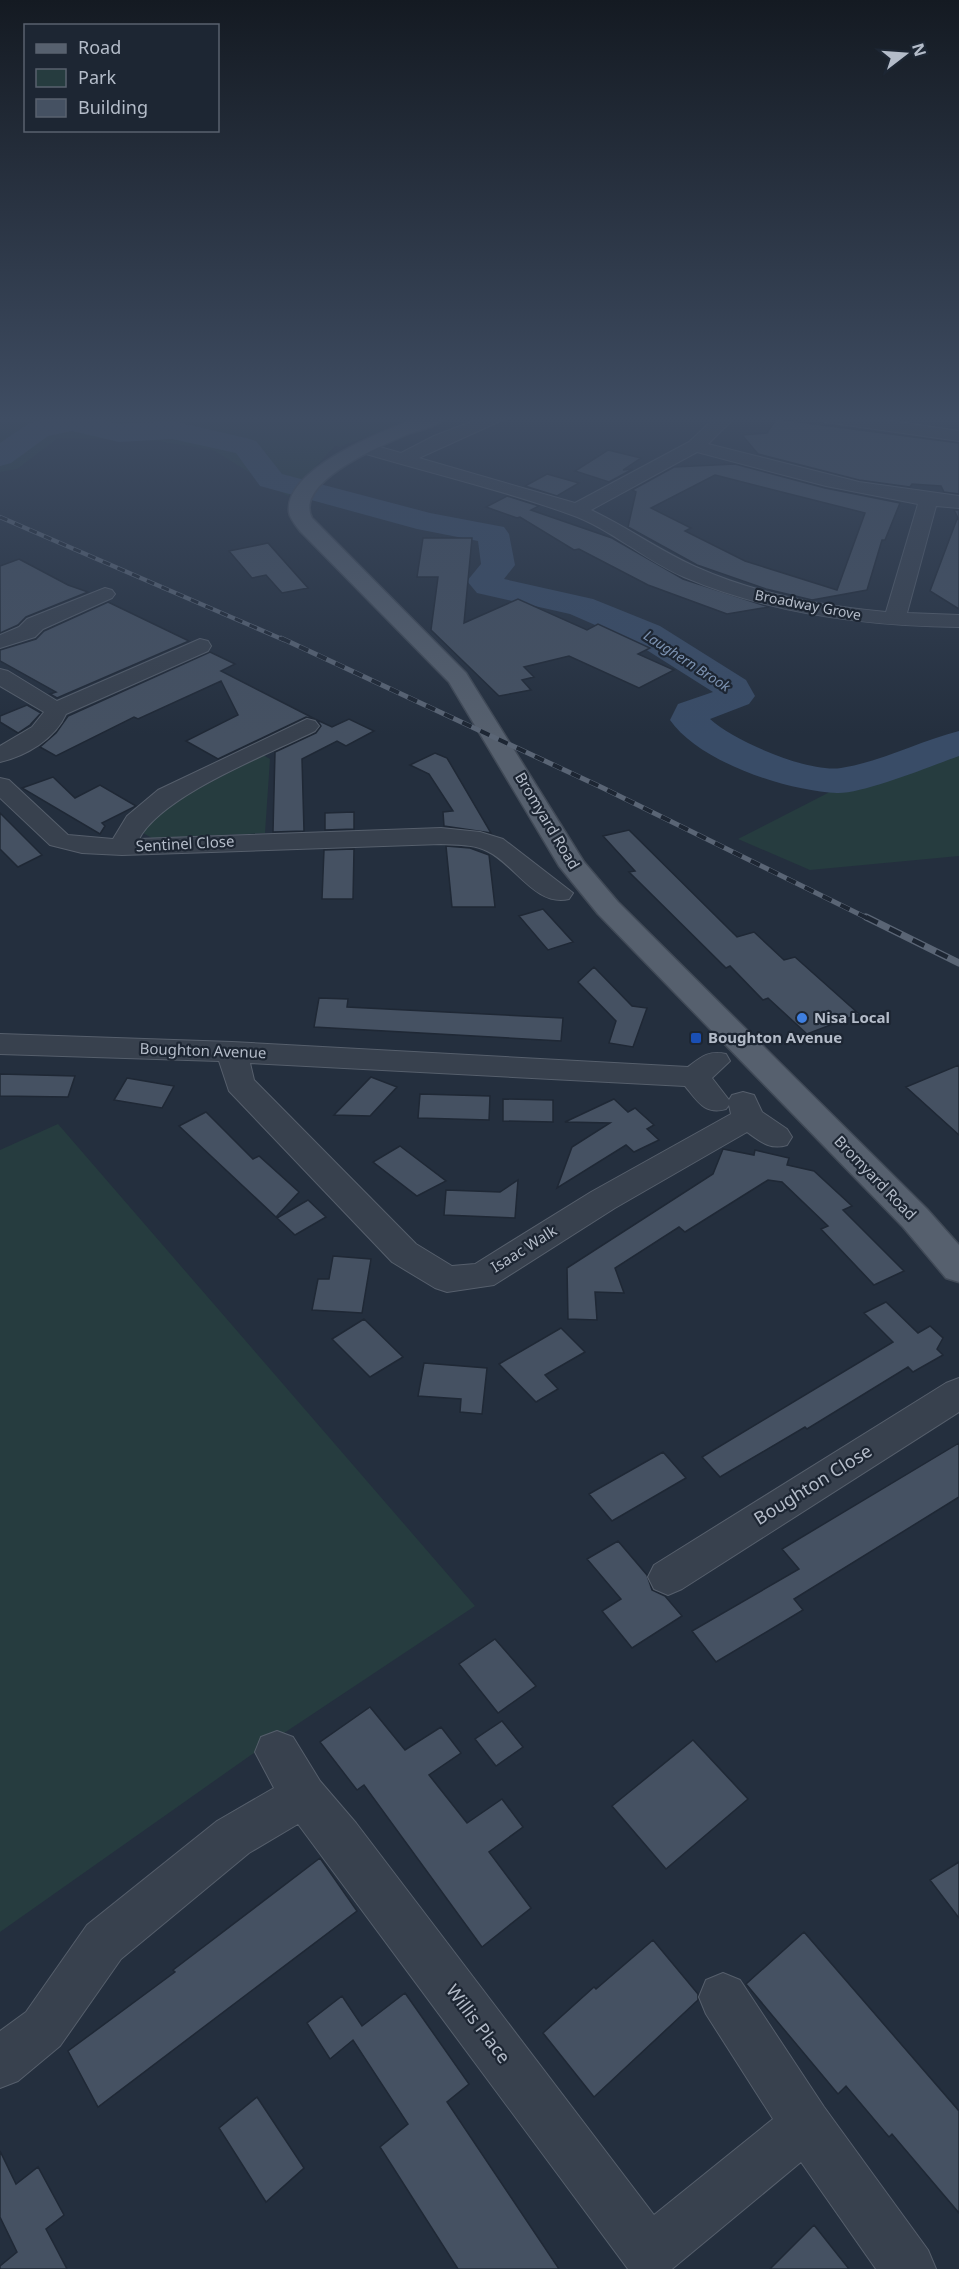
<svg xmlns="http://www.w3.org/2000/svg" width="959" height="2269" font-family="'Noto Sans',sans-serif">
<rect width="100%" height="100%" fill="#242f3e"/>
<path fill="#263c3f" d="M285,417L345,423H359L369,417H421L339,447L335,446L288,496L213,450L145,439L58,438L17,469L0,472V418Z
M959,743V856L810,870L738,839L863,775Z
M263,755L270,759L265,833L152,838L143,833L145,827L171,803Z
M58,1124L475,1606L251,1755L0,1932V1150Z"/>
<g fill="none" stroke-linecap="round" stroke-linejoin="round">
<path fill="#394c67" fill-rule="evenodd" d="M54,417H90L119,424L172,421L246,438L256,441L282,474L430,513L504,527L509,534L515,565L504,579L593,599L660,626L746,680L755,696L749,704L710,719C734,741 808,773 841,768C880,762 920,741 959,731V756C931,766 863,794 837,793C787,791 699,762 670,720L678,704L713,692L634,642L570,614L477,593L467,581L481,564L478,541L417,529L260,486L236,453L172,439L119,442L72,431L48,436L11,463L0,466V443L28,424Z"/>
</g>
<path fill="#455162" stroke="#1f2835" stroke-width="1.5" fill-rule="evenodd" d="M776,419L959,443V494L944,492L941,486L912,484L910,487L859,480L758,454L742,435L767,433Z
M608,450L641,458L623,470L633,469L609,482L575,471Z
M735,464L825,488L900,503L885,540H882L867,590L812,600L766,589L697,565L628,527L636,492L632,490L674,467ZM715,475L865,513L837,590L745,561L685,531L691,528L651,508Z
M547,474L579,483L557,496L525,486Z
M507,496L539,506L531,510L612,538L683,579L769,607L727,614L648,585L579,549L574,550L520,517L517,518L486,507Z
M954,510H959V609L930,591L957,519L959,520Z
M423,538H472L464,623L518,599L587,630L598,624L650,648L638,654L674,670L639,688L569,656L524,667L534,677L522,680L531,690L499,696L431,630L438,577H417Z
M268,543L308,588L282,593L266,575L252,578L229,551Z
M19,559L68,585L88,592L26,617L18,625L0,633V566Z
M108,602L189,641L57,698L50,694L56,692L0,661V650L36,639L44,631Z
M210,652L235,664L221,671L315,719L306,717L218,759L186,741L238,715L221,681L138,719L134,717L56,756L40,747L56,733L68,716Z
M27,705L41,713L30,725L18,733L0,722V716Z
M317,720L332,727L349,719L374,731L346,746L337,741L302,759L304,831L273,832L275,752L316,733L321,726Z
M435,753L447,758L491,833L444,826L443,812L453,811L429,774L410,765Z
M53,777L75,798L100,785L136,806L102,823L105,826L100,834L22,788Z
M354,812V829L325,830V813Z
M0,813L42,855L18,867L0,849Z
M629,830L737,937L754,932L784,960L795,957L859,1014L807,1034L768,998L763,1000L730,966L726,968L629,872L635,871L603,836Z
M446,846L470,848L489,855L495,907H452Z
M354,849L353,899H322L324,850Z
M543,909L573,942L548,950L519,916Z
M594,967L632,1006L647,1008L633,1047L609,1043L616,1021L578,982Z
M319,998L348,999L347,1007L563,1018L561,1041L314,1027Z
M959,1065V1135L906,1087Z
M0,1074L75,1076L68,1097L0,1096Z
M371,1077L397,1087L370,1116L334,1115Z
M127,1078L174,1086L162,1108L114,1100Z
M420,1094L490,1096L489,1120L418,1118Z
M503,1099L553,1100V1122L503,1121Z
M614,1099L628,1112L635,1108L654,1125L647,1129L659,1140L634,1152L626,1145L557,1188L572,1147L610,1123L565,1122Z
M206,1112L253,1159L259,1156L299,1192L276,1217L179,1126Z
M400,1146L446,1181L417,1196L373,1162Z
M723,1149L754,1155L755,1150L789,1158L787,1165L814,1171L852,1206L843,1210L904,1271L874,1285L821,1229L828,1226L782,1182L768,1180L685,1232L679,1227L615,1268L624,1293L595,1292L597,1320L568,1319L567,1268L713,1174Z
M518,1180L515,1218L444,1215L446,1190L500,1192Z
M308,1200L326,1217L295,1235L277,1218Z
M333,1256L371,1259L362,1313L312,1310L318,1279H329Z
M886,1302L918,1333L930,1326L943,1338L937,1349L943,1355L913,1372L908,1367L807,1429L805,1427L720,1477L702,1457L893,1342L864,1313Z
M364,1319L403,1357L370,1377L332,1339Z
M561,1328L585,1352L545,1375L558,1389L536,1402L499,1364Z
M424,1363L487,1368L482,1414L460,1412L461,1399L418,1396Z
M959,1443V1497L794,1599L803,1610L716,1662L692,1631L799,1569L782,1549Z
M663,1452L686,1478L612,1521L589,1494Z
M618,1541L647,1575L652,1590L665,1596L682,1616L632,1648L602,1611L621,1599L587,1559Z
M495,1639L536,1686L498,1713L459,1664Z
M370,1707L405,1750L441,1727L461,1753L429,1775L467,1823L502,1799L523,1827L489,1852L531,1908L482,1947L364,1785L357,1790L320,1742Z
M502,1721L523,1747L496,1766L475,1739Z
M693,1740L748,1799L666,1869L612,1806Z
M320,1858L357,1911L98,2107L68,2051L175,1972L173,1970Z
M959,1862V1918L930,1880Z
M804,1932L959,2111V2213L892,2134L889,2137L846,2086L838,2094L746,1984Z
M653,1940L698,1994V2000L594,2097L543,2033L594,1987L596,1989Z
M405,1993L469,2084L447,2102L559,2269H458L380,2147L408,2124L353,2040L330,2059L307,2023L342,1996L362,2026Z
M257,2097L304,2168L266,2202L219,2128Z
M0,2151L16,2184L38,2167L64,2215L46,2229L67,2269H0V2266L17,2252L0,2217Z
M814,2225L849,2269H770Z"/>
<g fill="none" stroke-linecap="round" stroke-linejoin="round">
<defs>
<path id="minor" d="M484,417H509L419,458L575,503L689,442L716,417H735L708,444L859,482L959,496V508L936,506L907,613L959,615V627C865,626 771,614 684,577C644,560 610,528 569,514C500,489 426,472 356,451L353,447L362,442L401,453L434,436ZM697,452L826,486L918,504L886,612C821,606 756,594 696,567C660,551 627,527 591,510Z
M817,417H865L959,431V441L825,422Z
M105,588L112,590L115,594L112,598L43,629L35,637L0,648V635L19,627L27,619Z
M200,639L208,641L211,646L208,651L66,714C55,739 26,756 0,762V746L32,727L44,712L0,686V669L8,671L57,701Z
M307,719L315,721L319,726L315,731C269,754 162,795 139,839L441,828L480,832L503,839L573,893L569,899C535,907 515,864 487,851C473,844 456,845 441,844L122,855L82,853L50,845L0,798V778L9,780L68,835L113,839L127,816L158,790Z
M0,1034L232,1042L688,1067C701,1057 709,1050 726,1054L730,1061L712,1078L729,1100L732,1095L743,1092L754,1095L762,1112L787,1129L792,1137L787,1145C770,1150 761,1142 747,1132L615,1208L494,1285L447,1292L435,1288L392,1262L229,1091L219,1061L0,1054ZM250,1063L685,1086C698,1102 705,1115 726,1109L729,1105L731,1114L591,1192L475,1264L452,1266L416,1244L254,1080Z
M959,1378V1412L682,1589L668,1595L654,1589L648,1577L654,1565L946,1383Z
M277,1731L293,1737L320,1781L356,1823L654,2215L773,2119L706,2014L699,1997L706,1980L723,1973L740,1980L824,2107L928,2250L936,2269H876L801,2162L672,2269H628L298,1824L249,1853L121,1959L60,2046L18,2081L0,2088V2031L26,2012L87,1925L217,1821L274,1788L255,1752L261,1737Z"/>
<path id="major" d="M419,417H446C438,427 419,430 408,434C383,445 293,482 312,518L466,673L584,862L618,902L927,1209L959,1245V1282L946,1278L903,1227L598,914L559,866L449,682L301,532C297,527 290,519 289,512C284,468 386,430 419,417Z"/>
</defs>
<use href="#minor" stroke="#565f6c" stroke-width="2"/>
<use href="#major" stroke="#414a57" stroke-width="3"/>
<use href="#minor" fill="#38414e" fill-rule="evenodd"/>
<use href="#major" fill="#56606e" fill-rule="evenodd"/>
<defs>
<path id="rail-far2" d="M0,517L284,640"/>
<path id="rail-far1" d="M281,638L603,788L869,919"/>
<path id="rail" d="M866,917L959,963"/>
</defs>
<use href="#rail-far2" stroke="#5a6575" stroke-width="4.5"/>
<use href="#rail-far1" stroke="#5a6575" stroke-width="5"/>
<use href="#rail" stroke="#5a6575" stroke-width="7"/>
<use href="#rail-far2" stroke="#1d2633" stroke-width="3" stroke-dasharray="8" stroke-linecap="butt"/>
<use href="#rail-far1" stroke="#1d2633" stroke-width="4" stroke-dasharray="10" stroke-linecap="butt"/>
<use href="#rail" stroke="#1d2633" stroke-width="4.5" stroke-dasharray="13" stroke-linecap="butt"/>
</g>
<linearGradient id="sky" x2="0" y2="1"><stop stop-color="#141a22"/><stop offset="0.57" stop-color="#3f4d63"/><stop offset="1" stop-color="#3f4d63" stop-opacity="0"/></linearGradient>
<rect width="959" height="735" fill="url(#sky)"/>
<circle fill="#3f7fe0" stroke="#1d2633" stroke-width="2" cx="802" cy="1018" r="6"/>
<rect fill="#1a4fb4" stroke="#1d2633" stroke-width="2" x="690" y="1032" width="12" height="12" rx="3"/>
<g text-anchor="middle" stroke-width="4.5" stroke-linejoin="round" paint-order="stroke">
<g font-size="14" fill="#b4bcc9" stroke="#1d2633">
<text transform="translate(808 605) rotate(11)" y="5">Broadway Grove</text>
</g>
<g font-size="14" font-style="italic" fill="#7c92b1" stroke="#1d2633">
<text transform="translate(687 661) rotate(33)" y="5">Laughern Brook</text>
</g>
<g font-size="15" fill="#b4bcc9" stroke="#1d2633">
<text transform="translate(547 821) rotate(59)" y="5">Bromyard Road</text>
<text transform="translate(185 844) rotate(-3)" y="5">Sentinel Close</text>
<text transform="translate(203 1051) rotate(2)" y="5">Boughton Avenue</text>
<text transform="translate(875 1178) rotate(46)" y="5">Bromyard Road</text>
<text transform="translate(524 1249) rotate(-32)" y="5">Isaac Walk</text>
</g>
<g font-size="15" font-weight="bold" fill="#b4bcc9" stroke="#1d2633" text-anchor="start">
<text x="814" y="1023">Nisa Local</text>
<text x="708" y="1043">Boughton Avenue</text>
</g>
<g font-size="18" fill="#b4bcc9" stroke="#1d2633">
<text transform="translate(813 1485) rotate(-32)" y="6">Boughton Close</text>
<text transform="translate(478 2024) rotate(53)" y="6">Willis Place</text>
</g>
</g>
<rect x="24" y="24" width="195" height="108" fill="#1d2633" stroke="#59626f" stroke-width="1.5"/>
<rect x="36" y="44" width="30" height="9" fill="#56606e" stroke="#59626f" stroke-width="1.5"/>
<text x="78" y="54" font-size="18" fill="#b4bcc9">Road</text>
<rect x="36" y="69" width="30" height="18" fill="#263c3f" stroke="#59626f" stroke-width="1.5"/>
<text x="78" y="84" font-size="18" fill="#b4bcc9">Park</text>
<rect x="36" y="99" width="30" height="18" fill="#455162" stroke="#59626f" stroke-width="1.5"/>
<text x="78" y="114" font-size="18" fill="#b4bcc9">Building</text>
<g transform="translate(905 54) rotate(73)" stroke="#1d2633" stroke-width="4.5" paint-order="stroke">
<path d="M0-4.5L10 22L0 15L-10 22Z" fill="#b4bcc9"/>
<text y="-9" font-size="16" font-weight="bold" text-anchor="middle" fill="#b4bcc9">N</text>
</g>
</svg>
